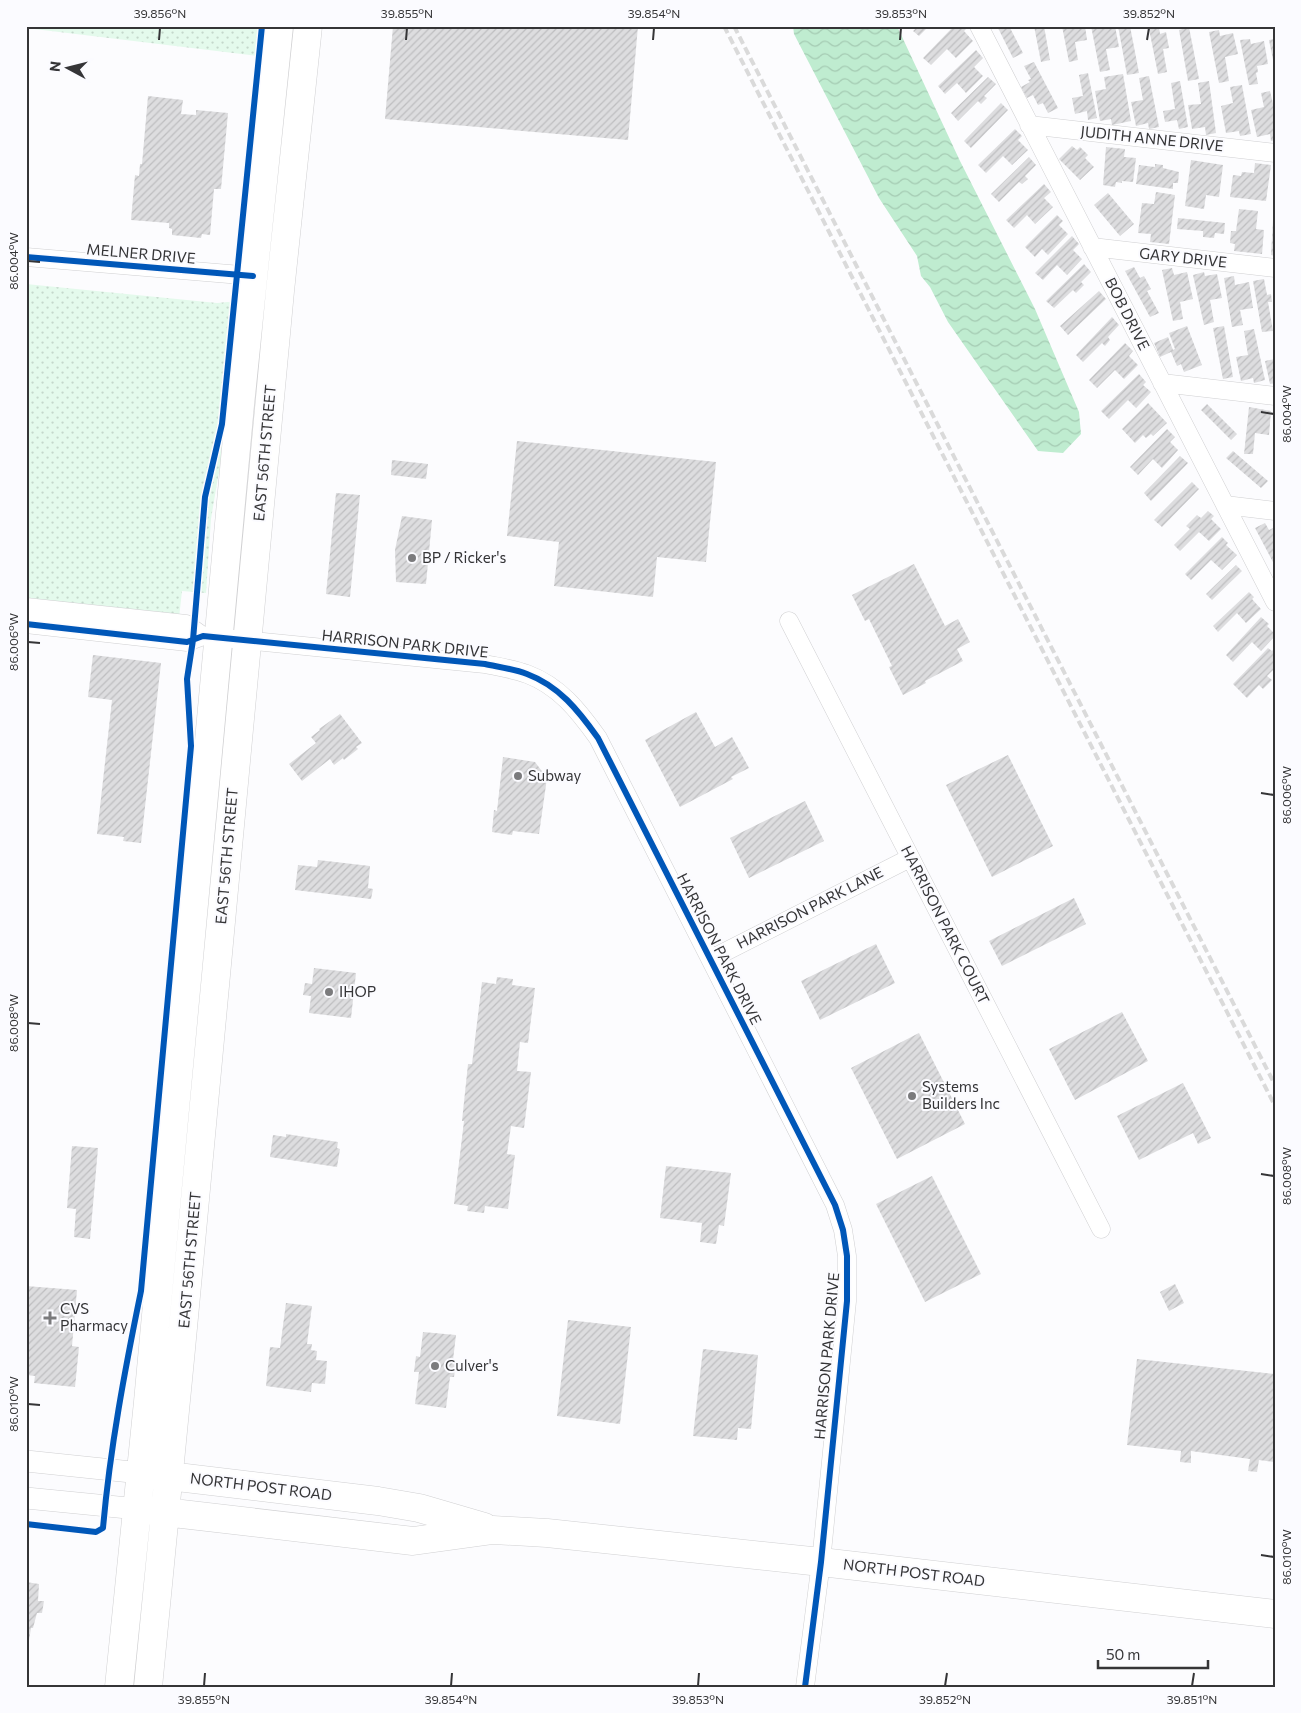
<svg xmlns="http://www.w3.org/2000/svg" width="1301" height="1713" font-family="Commissioner,sans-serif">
<defs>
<pattern id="grass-dots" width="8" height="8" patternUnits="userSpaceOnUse" patternTransform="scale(1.25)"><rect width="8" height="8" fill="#e4faec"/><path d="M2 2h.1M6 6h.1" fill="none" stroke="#c4d7cb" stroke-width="1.8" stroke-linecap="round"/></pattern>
<pattern id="water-waves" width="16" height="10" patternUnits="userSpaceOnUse" patternTransform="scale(1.25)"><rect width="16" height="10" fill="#bfecd0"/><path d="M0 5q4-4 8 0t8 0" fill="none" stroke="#a5cbb3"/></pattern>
<pattern id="building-hatch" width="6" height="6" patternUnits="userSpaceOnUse" patternTransform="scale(1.25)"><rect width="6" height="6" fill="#dddddf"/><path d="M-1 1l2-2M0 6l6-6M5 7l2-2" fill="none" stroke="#bebec0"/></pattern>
</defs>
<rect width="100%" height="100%" fill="#fcfcfe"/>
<path fill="url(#grass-dots)" d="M26,26H270L266,57L26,28Z
M26,284L217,303L228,302L241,304L230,433L218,477L211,519L206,593L182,591L179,618L26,600Z"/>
<path fill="url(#water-waves)" d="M793,26H897L960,161L1035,309L1079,412L1081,434L1063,453L1038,451L948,322L930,287L921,276L917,256L879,198L794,34Z"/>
<path fill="url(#building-hatch)" d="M393,26H638L628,140L385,119Z
M918,26H929L919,36L913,31Z
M954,26H966L967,28L964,31L973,41L956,58L947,49L931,65L923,58Z
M997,26H1009L1023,53L1013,58Z
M1034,26H1044L1050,60L1041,62Z
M1062,26H1085L1087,40L1075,42L1078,60L1069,62Z
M1091,26H1115L1119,47L1106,49L1110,70L1100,72Z
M1118,26H1130L1139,73L1127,75Z
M1159,27L1160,34L1166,32L1169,48L1163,49L1167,72L1158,74L1149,29Z
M1189,27L1199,79L1188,81L1179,30Z
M1219,30L1220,36L1233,33L1238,54L1225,57L1229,81L1219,83L1209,32Z
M1250,39L1251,44L1264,41L1268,64L1257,66L1258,72L1256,73L1258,84L1249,85L1240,40Z
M1275,39V65H1274L1269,40Z
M976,50L983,58L974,67L983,76L966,93L957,83L945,94L938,86Z
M1034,62L1058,108L1048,113L1043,103L1038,105L1033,95L1027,98L1021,87L1030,82L1028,80L1031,79L1024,66Z
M1088,73L1097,118L1088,120L1087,111L1075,114L1072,98L1083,96L1079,75Z
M1123,74L1131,121L1112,125L1111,119L1100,121L1095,91L1106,89L1104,77Z
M1149,76L1159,127L1149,129L1148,123L1136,126L1131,102L1143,100L1139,78Z
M988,77L996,84L984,96L987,98L981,104L978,101L958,121L951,113Z
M1180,81L1188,127L1179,129L1177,120L1165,122L1163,111L1175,109L1171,83Z
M1209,81L1216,133L1206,135L1205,127L1192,129L1188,105L1201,104L1198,83Z
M1242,85L1251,134L1240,136L1239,131L1226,133L1221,106L1233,103L1230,87Z
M1270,91L1275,112V140L1271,141L1270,134L1257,137L1251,110L1264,107L1261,93Z
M148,96L183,100L181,114L196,115V110L228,113L221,189H214L210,235L202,234L201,238L172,235V229L169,228V223L131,220L135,175L139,176L140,164H142Z
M1001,103L1008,110L971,148L964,141Z
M1015,129L1022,136L1018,140L1028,150L1012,165L1003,156L986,173L978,165Z
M1072,146L1077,150L1080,147L1088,155L1085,158L1094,167L1080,180L1059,159Z
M1106,147L1125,149L1124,157L1136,158L1133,182L1122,181V183L1116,182L1115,187L1103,185Z
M1029,157L1036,165L1025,176L1028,179L1022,184L1019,182L999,202L991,194Z
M1191,160L1223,165L1219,197L1206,195L1204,209L1185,206Z
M1255,163L1271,165L1266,201L1230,197L1233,175L1241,176L1242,172L1254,173Z
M1155,164L1163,165V168L1179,172L1178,183H1173V189L1136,184L1139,165L1155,167Z
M1044,184L1051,192L1044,198L1053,207L1035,224L1027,215L1014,228L1006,220Z
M1156,192L1175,195L1169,244L1150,242L1151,234L1138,233L1142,203L1154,204Z
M1108,193L1134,224L1120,236L1094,205Z
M1239,209L1258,211L1256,229L1264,230L1262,254L1234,251L1235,244L1230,243L1231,231H1236Z
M1057,215L1063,221L1059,225L1068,234L1048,255L1042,249L1035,257L1025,247Z
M1178,218L1225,223L1224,234L1215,233L1214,238L1203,237V231L1177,229Z
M1273,220H1275V256L1271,255Z
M1072,236L1079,244L1073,250L1082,259L1067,275L1057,265L1043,280L1035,273Z
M1084,264L1091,272L1081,282L1084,285L1076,293L1073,290L1054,308L1046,301Z
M1134,267L1140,278L1144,276L1151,289L1147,291L1159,313L1150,317L1125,271Z
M1172,268L1174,275L1187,272L1193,299L1180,302L1183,319L1173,321L1162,270Z
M1204,272L1205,276L1217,274L1222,298L1210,300L1214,322L1204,325L1193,275Z
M1234,276L1235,285L1249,282L1253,308L1240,310L1243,325L1232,327L1224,278Z
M1264,279L1267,295L1271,294L1272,302H1268L1273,331L1262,332L1253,281Z
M1099,291L1106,299L1068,335L1060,326Z
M1112,317L1119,325L1108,337L1110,340L1105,346L1102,343L1083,362L1076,355Z
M1187,326L1202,365L1184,372L1181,364L1177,366L1171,352L1160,357L1154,343L1168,337L1173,350L1175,349L1169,333Z
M1224,326L1233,377L1223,379L1213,328Z
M1254,329L1265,380L1254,383L1253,378L1241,381L1236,357L1248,355L1244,331Z
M1125,343L1133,351L1129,356L1138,365L1124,379L1115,370L1097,388L1089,380Z
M1275,359V383L1270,384L1265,361Z
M1139,374L1146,382L1143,385L1151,392L1136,408L1128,400L1109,419L1101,411Z
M1148,403L1167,423L1153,436L1151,434L1146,438L1143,435L1135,443L1122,429Z
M1207,404L1237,434L1231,440L1201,410Z
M1249,407L1271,411L1269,435L1255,433L1253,454H1244Z
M1167,429L1175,437L1170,442L1178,450L1162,468L1153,459L1138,475L1130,467Z
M517,441L716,462L706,562L657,557L653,597L554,586L559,542L507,536Z
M1233,451L1268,481L1261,488L1226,458Z
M1180,456L1188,463L1151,501L1144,493Z
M392,460L428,464L426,479L391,475Z
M1192,482L1199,489L1162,527L1154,520Z
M336,493L360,495L350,597L326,594Z
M1208,511L1214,516L1211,519L1221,529L1209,541L1199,532L1180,551L1174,545L1190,529L1186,526L1197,515L1201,518Z
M402,516L432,520L426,584L396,582L395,550Z
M1265,523L1269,530L1275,527V566L1255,528Z
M1222,537L1228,543L1226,545L1237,555L1222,570L1211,560L1191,580L1185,574Z
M914,564L945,626L958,619L970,642L957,649L963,661L925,681L926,683L903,695L889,667L892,666L869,619L865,621L852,595Z
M1236,565L1242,571L1212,600L1206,594Z
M1249,592L1254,597L1252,599L1261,609L1246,623L1237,613L1218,632L1213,626Z
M1261,617L1269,624L1267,626L1275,634V636L1261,651L1252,642L1233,662L1226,655Z
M1275,647V668L1267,676L1272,680L1263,689L1259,685L1247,698L1233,684L1268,648L1272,651Z
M93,655L161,663L141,843L123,841L124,837L97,834L112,700L88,697Z
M696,712L715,747L732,737L749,768L731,777L733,779L680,807L645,740Z
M340,714L362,743L356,747L358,749L344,760L343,758L334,765L330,759L302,781L289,764L316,743L311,737L320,730L319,729Z
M1008,755L1053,846L992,877L946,785Z
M503,757L535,762L547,778L539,834L513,831L512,835L492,832L494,810L497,811Z
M805,801L824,841L749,878L730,838Z
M318,860L370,866L368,888L373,889L371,899L295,890L298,865L317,867Z
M1074,898L1086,924L1002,966L989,941Z
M876,944L895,983L820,1020L801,981Z
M314,968L356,973L351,1018L309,1013L311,996L303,995L305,983L312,984Z
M497,977L513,979L512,985L535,988L528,1043L520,1042L517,1071L531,1072L524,1128L511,1126L507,1154L515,1155L508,1209L485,1206L484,1213L467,1211L468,1206L454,1204L464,1121H462L468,1064H472L482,982L496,984Z
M1122,1012L1148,1061L1075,1100L1049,1049Z
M919,1033L965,1124L897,1159L851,1068Z
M1183,1083L1211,1138L1198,1144L1193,1133L1139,1160L1117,1116Z
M286,1134L338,1142L337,1148L340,1149L337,1167L270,1157L273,1135L286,1137Z
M72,1146L98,1148L90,1239L74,1237L76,1209L67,1208Z
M666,1166L731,1173L724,1226L719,1225L716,1244L700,1242L702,1223L660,1218Z
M932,1176L981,1274L925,1302L876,1204Z
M1175,1284L1184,1303L1169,1311L1160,1292Z
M26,1286L77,1290L72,1346L79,1347L75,1387L34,1383L35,1376L26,1375Z
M286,1303L312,1306L307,1344H312L311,1350L317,1351L316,1360L327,1361L325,1384L312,1383L311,1392L266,1386L270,1347L280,1348Z
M568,1320L631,1327L620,1424L557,1416Z
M423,1332L456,1335L453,1360L456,1361L454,1377H450L446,1408L415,1404L419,1372H414L416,1356L420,1357Z
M703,1349L758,1355L751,1429L738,1428L737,1440L693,1436Z
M1137,1359L1275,1374V1462L1259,1460L1257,1472L1248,1471L1250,1459L1191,1451V1463L1180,1462L1181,1451L1127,1445Z
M26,1582L39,1584L38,1601H44L42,1613H37L33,1628H31L27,1653Z"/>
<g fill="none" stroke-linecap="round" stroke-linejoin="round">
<defs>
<path id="minor" d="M979,26L1275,602
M1029,125L1275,153
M1092,247L1275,268
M26,257L253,276
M1162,383L1275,396
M1225,505L1275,511
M26,607L186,624L203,636
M789,621L1101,1229
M26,624L187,642L203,636L485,664C499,667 514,669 527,674C559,686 578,710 598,738L835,1205L843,1230L847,1256V1301L821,1562L805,1687
M711,959L910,858"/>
<path id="tertiary" d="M26,1461L141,1473
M26,1498L138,1509"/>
<path id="primary" d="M152,1474L378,1501L419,1508L484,1527
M147,1510L413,1541L493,1530L547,1533L821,1562L1275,1614
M119,1687L148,1402L240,405L279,26
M148,1687L181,1349L280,291L308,26"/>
</defs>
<use href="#minor" stroke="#d0d0d2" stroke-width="19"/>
<use href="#tertiary" stroke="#d0d0d2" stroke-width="22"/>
<use href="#primary" stroke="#d0d0d2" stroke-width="29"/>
<use href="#minor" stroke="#fff" stroke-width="18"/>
<use href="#tertiary" stroke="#fff" stroke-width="21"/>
<use href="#primary" stroke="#fff" stroke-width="28"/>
<path stroke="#dadada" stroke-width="4" stroke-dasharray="8 4" stroke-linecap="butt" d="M724,26L1275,1106
M734,26L1275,1085"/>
<defs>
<path id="cycleway" d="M26,257L253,276
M26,624L187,642L203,636L485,664C499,667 514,669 527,674C559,686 578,710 598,738L835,1205L843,1230L847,1256V1301L821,1562L805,1687
M26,1524L96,1532L103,1528C110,1448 125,1369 141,1291L191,746L187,679L193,640L205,497L222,424L262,26"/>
</defs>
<use href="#cycleway" stroke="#fbfbff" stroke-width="9"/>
<use href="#cycleway" stroke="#0057b8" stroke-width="6"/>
</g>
<path fill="none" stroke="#353537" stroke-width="2" d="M159,40L160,28M406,40L407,28M653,40L654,28M900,40L901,28M1147,40L1149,28M28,261L40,262M1261,412L1274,414M28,642L40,643M1261,793L1274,795M28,1023L40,1024M1261,1174L1274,1176M28,1404L40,1405M1261,1555L1274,1557M204,1686L205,1673M451,1686L452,1673M698,1686L699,1673M945,1686L947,1673M1192,1686L1194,1673"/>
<g fill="#7b7b7d" stroke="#fbfbff" stroke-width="2">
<circle cx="412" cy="558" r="5"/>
<circle cx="518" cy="776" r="5"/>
<circle cx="329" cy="992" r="5"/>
<circle cx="912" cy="1096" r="5"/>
<path d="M47.5 1310.5h5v5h5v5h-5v5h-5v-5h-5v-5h5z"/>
<circle cx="435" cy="1366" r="5"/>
</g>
<g text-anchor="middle" stroke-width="4" stroke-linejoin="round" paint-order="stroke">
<g font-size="15" fill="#353537" stroke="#fbfbff">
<text transform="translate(1152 139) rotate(6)" y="5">JUDITH ANNE DRIVE</text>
<text transform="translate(141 254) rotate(5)" y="5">MELNER DRIVE</text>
<text transform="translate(1183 258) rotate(6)" y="5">GARY DRIVE</text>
<text transform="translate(1127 314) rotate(63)" y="5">BOB DRIVE</text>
<text transform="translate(265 453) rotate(-85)" y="5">EAST 56TH STREET</text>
<text transform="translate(405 644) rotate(6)" y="5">HARRISON PARK DRIVE</text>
<text transform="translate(227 856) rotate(-85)" y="5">EAST 56TH STREET</text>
<text transform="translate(810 908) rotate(-27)" y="5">HARRISON PARK LANE</text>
<text transform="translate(945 925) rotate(63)" y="5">HARRISON PARK COURT</text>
<text transform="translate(719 949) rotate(63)" y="5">HARRISON PARK DRIVE</text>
<text transform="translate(190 1260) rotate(-85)" y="5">EAST 56TH STREET</text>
<text transform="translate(827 1356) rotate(-85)" y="5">HARRISON PARK DRIVE</text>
<text transform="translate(261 1487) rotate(7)" y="5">NORTH POST ROAD</text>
<text transform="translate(914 1573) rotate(7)" y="5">NORTH POST ROAD</text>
</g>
<g font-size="15" fill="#353537" stroke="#fbfbff" text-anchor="start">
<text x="422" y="563">BP / Ricker's</text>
<text x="528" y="781">Subway</text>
<text x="339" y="997">IHOP</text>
<text x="922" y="1092">Systems<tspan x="922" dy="17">Builders Inc</tspan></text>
<text x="60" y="1314">CVS<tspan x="60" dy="17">Pharmacy</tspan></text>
<text x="445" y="1371">Culver's</text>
</g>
</g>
<rect width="1301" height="1713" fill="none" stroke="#fbfbff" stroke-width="55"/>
<g transform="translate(68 68) rotate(277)" stroke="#fbfbff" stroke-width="4" paint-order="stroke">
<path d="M0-4L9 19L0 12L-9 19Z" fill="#353537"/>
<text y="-8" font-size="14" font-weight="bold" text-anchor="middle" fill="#353537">N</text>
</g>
<path d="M1098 1660v8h110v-8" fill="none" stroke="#353537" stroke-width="2.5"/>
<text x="1106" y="1660" font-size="15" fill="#353537" stroke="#fbfbff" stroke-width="4" paint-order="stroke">50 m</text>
<rect x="28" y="28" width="1246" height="1658" fill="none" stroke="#353537" stroke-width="2"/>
<g font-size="12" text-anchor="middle" fill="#353537">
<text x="160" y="18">39.856°N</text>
<text x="407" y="18">39.855°N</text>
<text x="654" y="18">39.854°N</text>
<text x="901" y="18">39.853°N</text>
<text x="1149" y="18">39.852°N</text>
<text transform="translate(14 261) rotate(-90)" y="4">86.004°W</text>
<text transform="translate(1287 414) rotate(-90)" y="4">86.004°W</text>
<text transform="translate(14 642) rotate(-90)" y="4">86.006°W</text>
<text transform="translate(1287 795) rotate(-90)" y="4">86.006°W</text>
<text transform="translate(14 1023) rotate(-90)" y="4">86.008°W</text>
<text transform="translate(1287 1176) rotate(-90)" y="4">86.008°W</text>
<text transform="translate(14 1404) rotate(-90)" y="4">86.010°W</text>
<text transform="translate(1287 1557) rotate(-90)" y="4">86.010°W</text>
<text x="204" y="1704">39.855°N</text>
<text x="451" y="1704">39.854°N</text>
<text x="698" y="1704">39.853°N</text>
<text x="945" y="1704">39.852°N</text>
<text x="1192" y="1704">39.851°N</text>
</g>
</svg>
